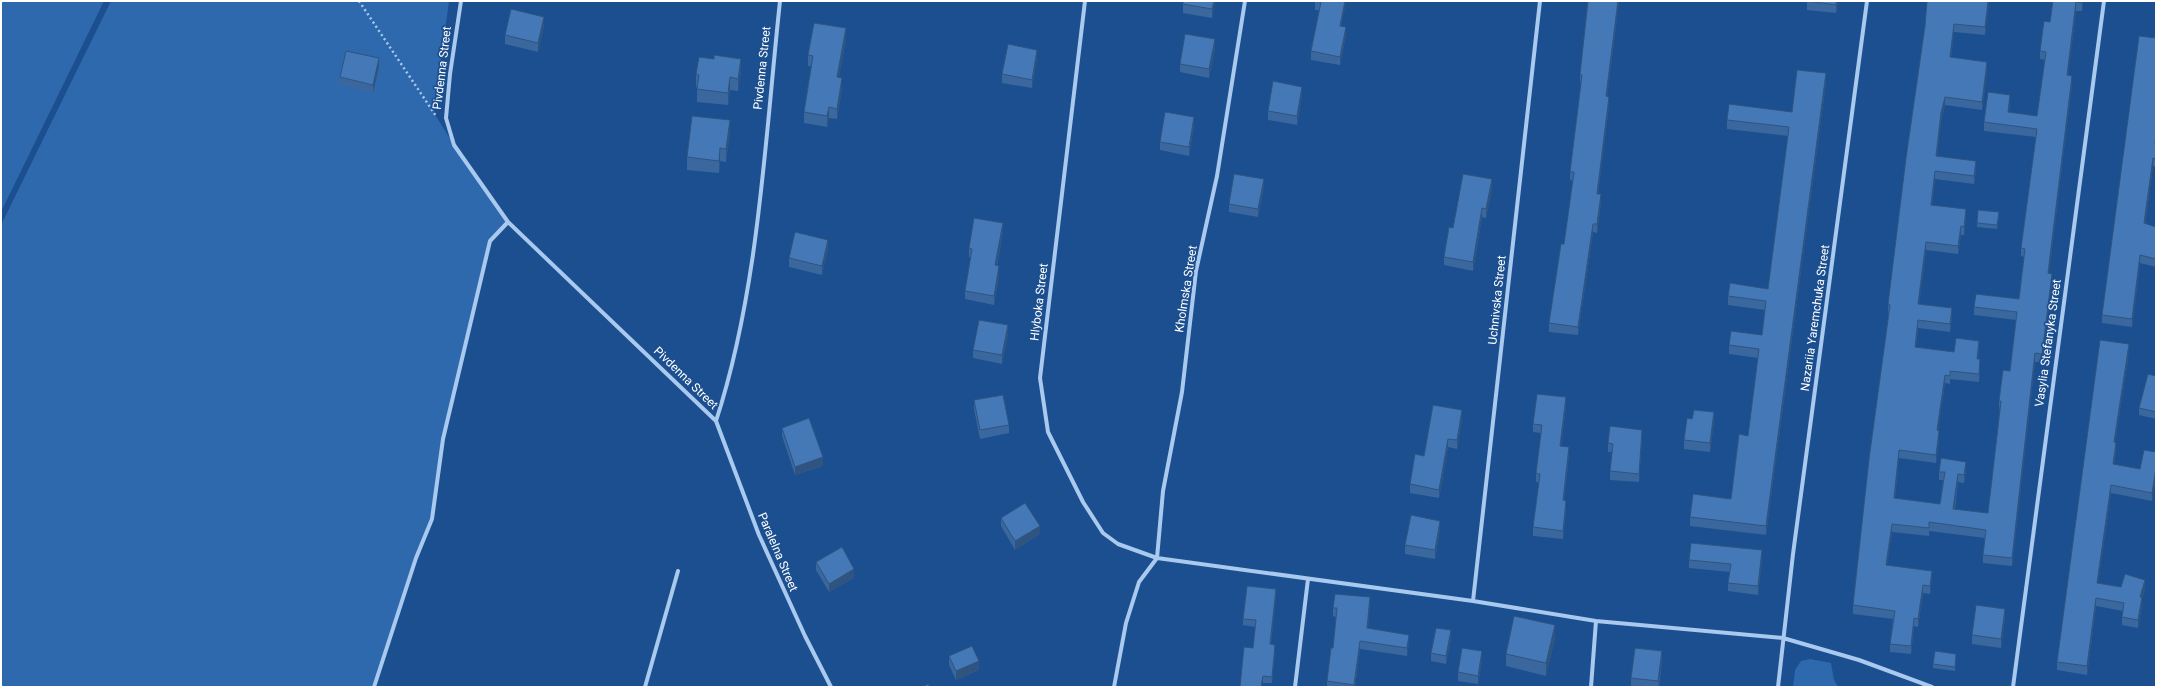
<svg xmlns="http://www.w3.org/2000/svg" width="2157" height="688" font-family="Roboto,sans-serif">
<rect width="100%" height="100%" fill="#1b4f8f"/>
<path fill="#2e69ad" d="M1,1H104L1,212Z
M111,1H449L434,113L454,145L508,222L490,241L443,439L432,519L416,558L374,687H1V225Z
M1810,659L1831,663L1834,680L1838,687H1793L1795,670L1801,661Z"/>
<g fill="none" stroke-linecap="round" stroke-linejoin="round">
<path stroke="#a9c9ee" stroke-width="2.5" stroke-dasharray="2 3" stroke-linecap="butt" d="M359,1L436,116"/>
<path stroke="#a9c9ee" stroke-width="4" d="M461,1L450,74L446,118L454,145L508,222L716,421L759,535L805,636L831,687
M1085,1L1040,378L1048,432L1083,502L1103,533L1118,544L1157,558L1473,601L1596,621L1783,638L1859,660L1932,687
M716,421C759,289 765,139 780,1
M1157,558L1163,491L1182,392L1196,271L1217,176L1245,1
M1473,601L1540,1
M374,687L416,558L432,519L443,439L490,241L508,222
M645,687L678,571
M1114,687L1126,623L1139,582L1157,558
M1295,687L1308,579
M1591,687L1596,621
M1778,687L1793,554L1867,1
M2013,687L2104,1"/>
</g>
<path fill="#3a679d" d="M1215,1L1212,18L1183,13V4Z
M1315,1H1346L1341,26L1346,35L1340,65L1311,60V51L1319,10H1315Z
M1588,1H1619L1607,97L1609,105L1598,194L1601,203L1597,233L1593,232L1578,335L1549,332V323L1564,244L1573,181L1570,180V172L1581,83H1580V74Z
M1807,1H1838L1836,13L1807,10Z
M1989,1L1985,35L1954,32L1951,57L1987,70L1982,110L1945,105L1941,121L1937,156L1976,169L1974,184L1935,179L1932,205L1966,217L1964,235H1961L1958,254L1926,250L1919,304L1952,316L1950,332L1918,328L1916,347L1954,352L1979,349L1978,359L1980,368L1979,382L1950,379V384L1945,383L1938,430L1939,439L1936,463L1899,458L1895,498L1940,504L1943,480H1939V472L1966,470L1964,483L1958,482L1955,509L1988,513L2000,409H1999V401L2010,371L2016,320L1974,315V307L2019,299L2024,257L2021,256V248L2036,137L1984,131V122L2010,103L2009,113L2037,116L2045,60L2040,59V51L2050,22L2053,1H2083L2082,11H2076L2068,75L2072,84L2049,273L2052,282L2042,362H2035L2012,566L1983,563V555L1985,538L1929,531V536L1892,532L1887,565L1932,579L1930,594L1923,593L1918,627L1914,626L1911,654L1890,652V644L1893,619L1853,614V605L1889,313H1888V304L1925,26Z
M544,26L538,52L505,44V35Z
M2156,38V167L2153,166L2145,224L2156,227V267L2140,263L2132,327L2102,323V315Z
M846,39L839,77L842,88L837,119L829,118L827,127L804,123V112L811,66H808V55Z
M1215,48L1209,78L1180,72V64Z
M1037,58L1032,88L1002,83V74Z
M379,67L373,93L340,85V77Z
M741,71L738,91L730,90L728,105L697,102V87H696V74Z
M1826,82L1766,535L1690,526V517L1731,499L1748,436L1758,358L1729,354V345L1762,335L1765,310L1728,305V296L1768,289L1788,136L1727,129V120L1792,112Z
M1302,95L1297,125L1268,120V111Z
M1194,126L1189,156L1160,150V142Z
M730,133L726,162L720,161L719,173L687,170V157Z
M1264,187L1258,217L1229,212V204Z
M1492,188L1486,218L1482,217L1473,271L1444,265V257L1453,228Z
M1999,216L1997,229L1977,227V223Z
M1003,232L997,266L999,275L994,305L965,299V291L971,257H969V248Z
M828,248L822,275L789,267V258Z
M1008,334L1002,364L973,358V350Z
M2129,353L2115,442L2116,451L2114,464L2140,469L2156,452V476L2152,501L2111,493L2098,583L2121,587L2145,589L2142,598V605L2138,628L2122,625V617L2123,611L2096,606L2087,675L2057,670V662Z
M2156,376V419L2139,415V408Z
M974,400L1009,425V433L980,439L974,409Z
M1566,406L1561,446L1569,455L1564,500L1566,509L1563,539L1533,536V527L1539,482H1536V473L1541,433L1533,432V424Z
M1462,419L1457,449L1448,447L1439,498L1410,493V484L1424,456Z
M1714,421L1710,452L1684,449V440Z
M782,428L823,466L795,475L782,436Z
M1642,439L1639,482L1610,480V471L1612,452H1608V443Z
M1001,518L1040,534L1015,550L1001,526Z
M1440,529L1435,559L1405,554V545Z
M1762,558L1758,595L1728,591V583L1730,572L1689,568V560Z
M816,562L854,578L829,592L816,570Z
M1276,596L1271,644L1275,651L1272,683H1263L1255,627L1243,625V619Z
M1370,605L1368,628L1409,643L1407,656L1360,649L1355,687H1327V681L1333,648L1336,617L1333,616V608Z
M2005,617L2001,648L1972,644V635Z
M1555,638L1546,676L1506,666V654Z
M1451,639L1446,664L1431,661V653Z
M949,656L979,670L956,680L949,665Z
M1956,658L1955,671L1933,668V664Z
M1482,660L1478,684L1458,681V672Z
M1662,660L1659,687H1631V678Z"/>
<path fill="#305480" d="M1214,1H1215L1212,18V9Z
M1345,1H1346L1340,34V26Z
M1618,1H1619L1606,105V96Z
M1836,1H1838L1836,13Z
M1988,1H1989L1985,35V27Z
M2082,1H2083L2082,11Z
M2076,2V11L2067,83V75Z
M544,17V26L538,52V43Z
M1954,24V32L1950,65V57Z
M1346,27V35L1340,65V57Z
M846,28V39L837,87V77Z
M1215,39V48L1209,78V69Z
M1037,50V58L1032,88V80Z
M379,58V67L373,93V85Z
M741,59V71L738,91V79Z
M1987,62V70L1982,110V102Z
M1826,73V82L1766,535V526Z
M2072,76V84L2048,281V273Z
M730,77V90L728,105V93Z
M842,78V88L837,119V109Z
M1302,87V95L1297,125V116Z
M2010,95V103L2008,121V112Z
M1609,97V105L1597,202V194Z
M1945,97V105L1941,121L1936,164V156L1941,113Z
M829,107V118L827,127V116Z
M1194,117V126L1189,156V147Z
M730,120V133L726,162V149Z
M720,148V161L719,173V161Z
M2153,158V166L2144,231V223Z
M1976,161V169L1974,184V176Z
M1935,171V179L1931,213V205Z
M1264,179V187L1258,217V209Z
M1492,179V188L1486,218V209Z
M1601,194V203L1597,233V224Z
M1482,208V217L1473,271V262Z
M1966,209V217L1964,235V227Z
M1003,223V232L995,274V265Z
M1593,224V232L1578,335V327Z
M1961,226V235L1958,254V246Z
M828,240V248L822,275V266Z
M1926,242V250L1918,312V304Z
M2140,255V263L2132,327V319Z
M999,266V275L994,305V296Z
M2052,274V282L2042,362V354Z
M1952,308V316L1950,332V324Z
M1918,320V328L1915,355V347Z
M1008,325V334L1002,364V355Z
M1979,341V349L1977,367V359Z
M2129,344V353L2114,450V442Z
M2035,353V362L2012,566V558Z
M1980,359V368L1979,382V374Z
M1945,375V383L1937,438V430Z
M1566,397V406L1560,454V446Z
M1462,410V419L1457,449V440Z
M1714,412V421L1710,452V443Z
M1642,430V439L1639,482V474Z
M1939,431V439L1936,463V455Z
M1448,439V447L1439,498V490Z
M2116,443V451L2113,472V464Z
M1569,447V455L1563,509V500Z
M1899,450V458L1894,506V498Z
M823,457V466L795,475V467Z
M1966,462V470L1964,483V475Z
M2156,468V476L2152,501V493Z
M1958,474V482L1953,517V509Z
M2111,485V493L2097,591V583Z
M1566,501V509L1563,539V531Z
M1440,521V529L1435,559V550Z
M1892,524V532L1886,573V565Z
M1040,526V534L1015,550V541Z
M1762,550V558L1758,595V586Z
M854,569V578L829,592V584Z
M1932,571V579L1930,594V586Z
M2145,580V589L2142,598V605L2138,628V620L2140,597Z
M1923,585V593L1918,627V619Z
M1276,589V596L1270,651V644Z
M1370,597V605L1367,637V628Z
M2096,598V606L2087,675V666Z
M2005,609V617L2001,648V639Z
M1914,618V626L1911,654V646Z
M1555,625V638L1546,676V663Z
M1451,630V639L1446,664V656Z
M1409,635V643L1407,656V648Z
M1360,641V649L1355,687H1354Z
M1275,645V651L1272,683V677Z
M1482,651V660L1478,684V676Z
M1662,651V660L1658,687V681Z
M979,661V670L956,680V671Z"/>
<path fill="#4478b7" stroke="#305480" d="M1183,1H1214L1212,9L1183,4Z
M1315,1H1345L1340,26L1346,27L1340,57L1311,51L1321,2Z
M1588,1H1618L1606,96L1609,97L1597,194H1601L1597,224H1593L1578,327L1549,323L1561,244H1564L1574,172H1570L1582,75L1580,74Z
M1807,1H1836V5Z
M1927,1H1988L1985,27L1954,24L1950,57L1987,62L1982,102L1945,97L1941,113L1936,156L1976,161L1974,176L1935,171L1931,205L1966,209L1964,227L1961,226L1958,246L1926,242L1918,304L1952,308L1950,324L1918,320L1915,347L1954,352L1956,338L1979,341L1977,359H1980L1979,374L1950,371V376L1945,375L1937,430L1939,431L1936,455L1899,450L1894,498L1940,504L1945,472H1939L1941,458L1966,462L1964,475L1958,474L1953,509L1988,513L2001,401H1999L2003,370L2010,371L2017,312L1974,307L1976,294L2019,299L2025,249L2021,248L2037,129L1984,122L1988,92L2010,95L2008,112L2037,116L2046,52L2040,51L2044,21L2050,22L2053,1H2082V3L2076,2L2067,75L2072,76L2048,273L2052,274L2042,354L2035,353L2012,558L1983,555L1986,530L1929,522V528L1892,524L1886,565L1932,571L1930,586L1923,585L1918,619L1914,618L1911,646L1890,644L1895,611L1853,605L1869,459L1890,305L1888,304L1906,158L1925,26Z
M511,9L544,17L538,43L505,35Z
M814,23L846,28L837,77L842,78L837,109L829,107L827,116L804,112L813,56L808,55Z
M1185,34L1215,39L1209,69L1180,64Z
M2139,36L2156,38V136L2155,144L2156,145V159L2153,158L2144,223L2156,227V259L2140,255L2132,319L2102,315Z
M1008,44L1037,50L1032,80L1002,74Z
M346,51L379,58L373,85L340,77Z
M714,55L741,59L738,79L730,77L728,93L697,89L699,75L696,74L699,57L714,59Z
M1797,70L1826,73L1766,526L1690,517L1693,494L1731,499L1739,434L1748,436L1759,349L1729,345L1731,331L1762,335L1766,301L1728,296L1730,283L1768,289L1789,127L1727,120L1729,104L1792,112Z
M1273,81L1302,87L1297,116L1268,111Z
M1165,112L1194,117L1189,147L1160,142Z
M692,116L730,120L726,149L720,148L719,161L687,157Z
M1234,174L1264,179L1258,209L1229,204Z
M1463,174L1492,179L1486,209L1482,208L1473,262L1444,257L1449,227L1453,228Z
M1978,210L1999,212L1997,225L1977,223Z
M974,218L1003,223L995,265L999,266L994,296L965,291L972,249L969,248Z
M795,232L828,240L822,266L789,258Z
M979,320L1008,325L1002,355L973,350Z
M2100,340L2129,344L2114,442L2116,443L2113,464L2140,469L2144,450L2156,452V468L2152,493L2111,485L2097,583L2121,587L2125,574L2145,580L2140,597H2142L2138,620L2122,617L2124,603L2096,598L2087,666L2057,662Z
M2148,374L2156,376V412L2139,408Z
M1537,394L1566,397L1560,446L1569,447L1563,500L1566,501L1563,531L1533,527L1540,474L1536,473L1542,425L1533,424Z
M1003,395L1009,425L980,430L974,400Z
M1433,405L1462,410L1457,440L1448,439L1439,490L1410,484L1415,454L1424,456Z
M1694,410L1714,412L1710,443L1684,440L1687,418L1692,419Z
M809,418L823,457L795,467L782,428Z
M1610,426L1642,430L1639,474L1610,471L1613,444L1608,443Z
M1025,503L1040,526L1015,541L1001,518Z
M1411,515L1440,521L1435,550L1405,545Z
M1691,543L1762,550L1758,586L1728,583L1731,564L1689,560Z
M842,547L854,569L829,584L816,562Z
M1247,586L1276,589L1270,644L1275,645L1272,677L1263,676L1261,687H1240L1244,647L1253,648L1256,620L1243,619Z
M1335,594L1370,597L1367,628L1409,635L1407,648L1360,641L1354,685L1327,681L1331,648H1333L1337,608H1333Z
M1976,605L2005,609L2001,639L1972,635Z
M1514,616L1555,625L1546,663L1506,654Z
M1436,628L1451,630L1446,656L1431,653Z
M972,646L979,661L956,671L949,656Z
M1462,648L1482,651L1478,676L1458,672Z
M1635,648L1662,651L1658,681L1631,678Z
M1935,651L1956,654L1955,667L1933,664Z
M928,684L930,687H923Z"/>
<g text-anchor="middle" stroke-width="3.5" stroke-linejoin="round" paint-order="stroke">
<g font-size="12" fill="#fff" stroke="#1b4f8f">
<text transform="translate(442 68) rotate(-83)" y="4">Pivdenna Street</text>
<text transform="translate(762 68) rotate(-84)" y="4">Pivdenna Street</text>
<text transform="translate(1186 289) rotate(-81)" y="4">Kholmska Street</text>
<text transform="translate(1497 300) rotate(-84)" y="4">Uchnivska Street</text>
<text transform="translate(1039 302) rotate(-83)" y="4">Hlyboka Street</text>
<text transform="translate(1815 318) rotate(-82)" y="4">Nazariia Yaremchuka Street</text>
<text transform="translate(2048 343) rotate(-82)" y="4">Vasylia Stefanyka Street</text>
<text transform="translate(686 378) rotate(44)" y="4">Pivdenna Street</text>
<text transform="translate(778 552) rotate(67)" y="4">Paralelna Street</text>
</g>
</g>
<rect width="2157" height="688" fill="none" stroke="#ffffff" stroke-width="4"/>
</svg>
